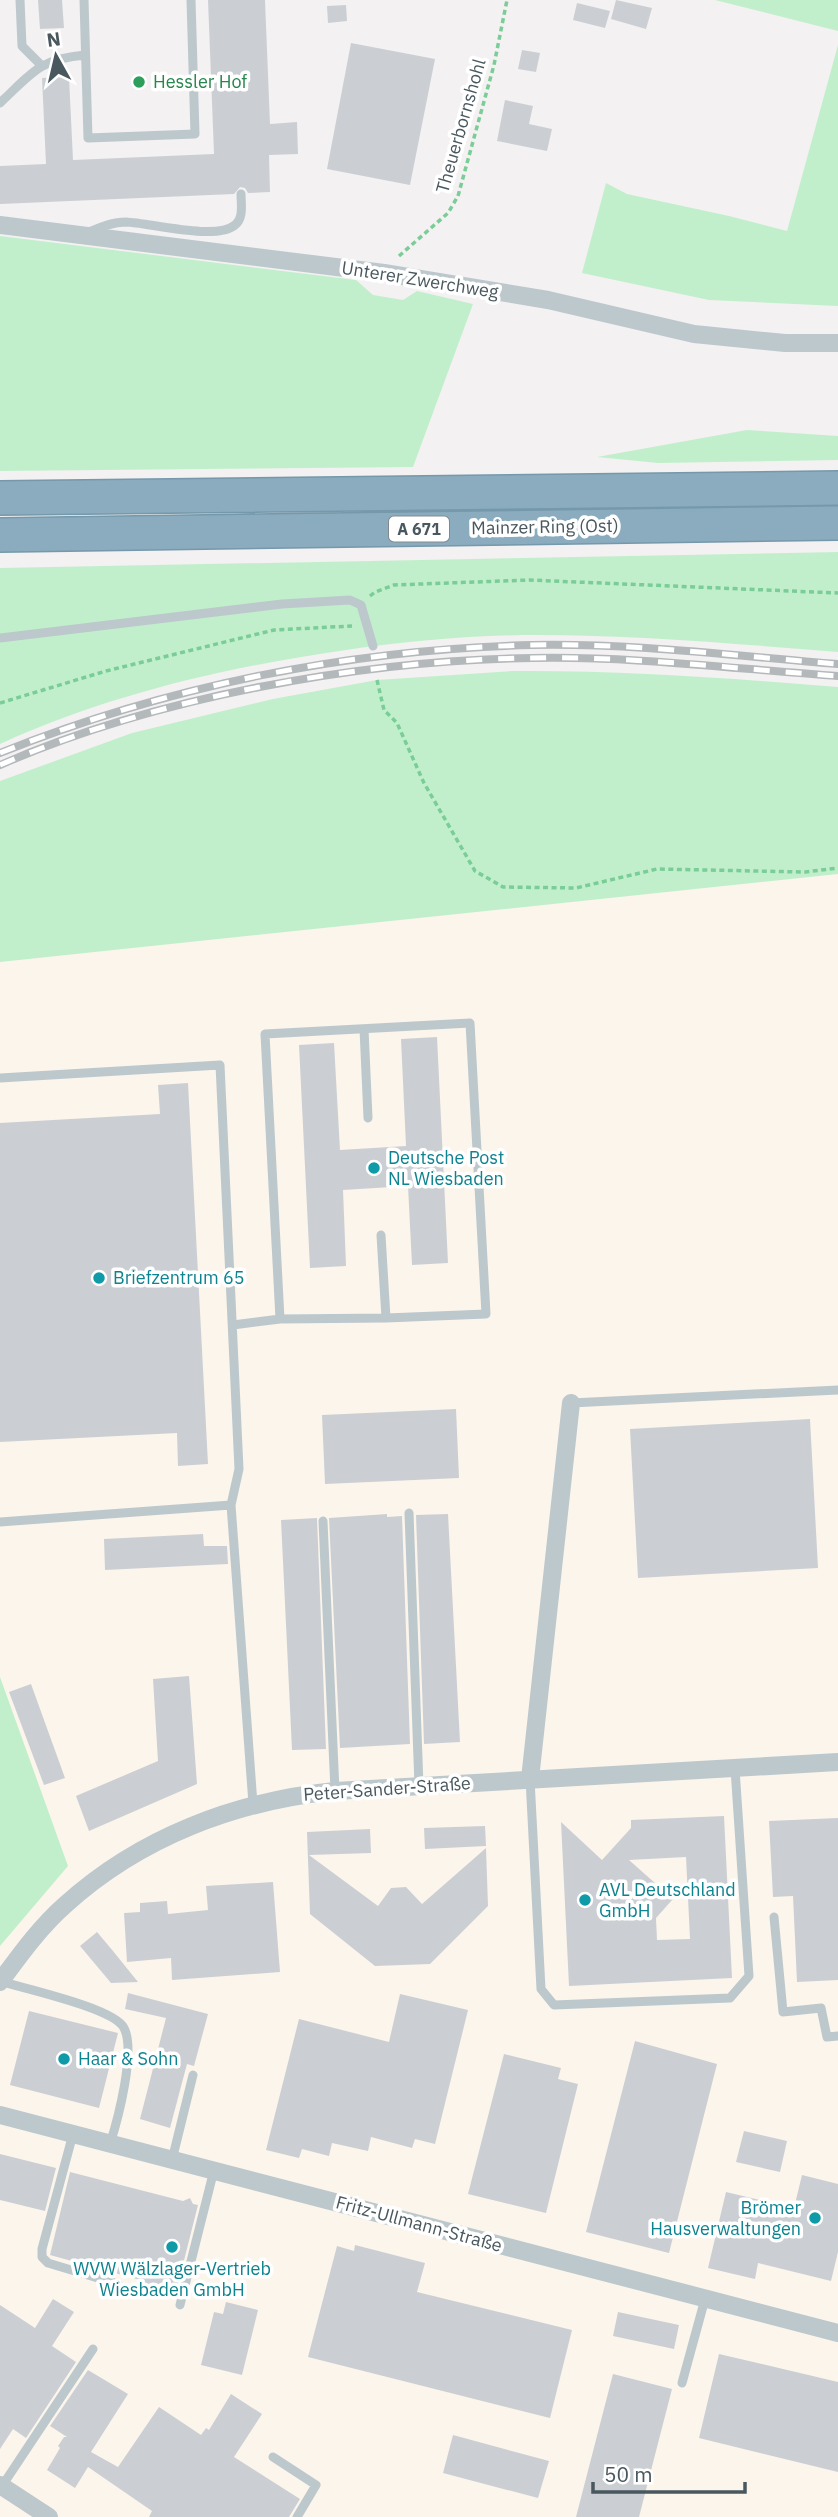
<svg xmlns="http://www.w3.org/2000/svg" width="838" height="2517" font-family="'IBM Plex Sans',sans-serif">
<rect width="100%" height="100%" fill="#f3f1f2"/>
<path fill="#fcf5ec" d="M838,738V2517H0V885Z"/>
<path fill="#c2efcb" d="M715,0H838V31Z
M838,45V306L709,300L582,273L606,183L627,194L729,216L787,231Z
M0,236L356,280L373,295L403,300L417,291L473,304L413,467L0,471Z
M747,430L838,436V460L658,463L597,457Z
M838,552V652C737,644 637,635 537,635C473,635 409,641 346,650C227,667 110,694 0,744V568Z
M512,671C621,670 729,678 838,687V874L0,962V781L132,733L273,699L377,680Z
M0,1677L68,1866L0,1946Z"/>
<path fill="#cbcfd3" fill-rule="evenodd" d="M38,0H62L64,28L40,29Z
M208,0H265L270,124L297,122L298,154L269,155L270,192L248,193L245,188L240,187L234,194L0,204V166L46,164L42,78L69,77L73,160L214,154Z
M616,0L652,8L646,29L611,19Z
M577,3L610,11L605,28L573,20Z
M346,5L347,21L328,23L327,6Z
M351,43L435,59L410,185L327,169Z
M522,50L540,53L536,72L518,69Z
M505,100L533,106L529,124L552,129L547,151L497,141Z
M437,1037L448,1263L412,1265L408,1186L343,1190L346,1266L310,1268L299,1045L334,1043L340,1150L406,1146L401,1039Z
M188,1083L208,1464L178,1466L177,1433L0,1442V1123L160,1114L158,1085Z
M456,1409L459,1478L325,1484L322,1415Z
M810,1419L818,1568L638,1578L630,1429Z
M387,1514V1517L402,1516L410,1744L340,1748L329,1518Z
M448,1514L460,1742L424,1744L416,1515Z
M317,1518L326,1749L292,1750L281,1520Z
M203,1534L204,1546H227L228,1564L105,1570L104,1539Z
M189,1676L197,1784L89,1831L76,1796L158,1761L153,1679Z
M31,1684L65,1778L44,1785L9,1692Z
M724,1816L732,1978L569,1986L561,1822L602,1860L631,1828V1820ZM686,1857L690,1939L657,1940L656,1918L673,1899L629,1860Z
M838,1818V1980L797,1982L793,1896L773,1897L769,1821Z
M485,1826L486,1846L425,1849L424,1828Z
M370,1829L371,1853L309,1855L378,1906L391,1888L406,1887L422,1904L486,1848L488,1906L430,1964L375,1966L310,1914L307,1832Z
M273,1882L280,1972L172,1980L171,1958L127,1962L124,1913L140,1912V1903L167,1901L168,1914L208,1910L206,1886Z
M97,1932L113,1951L138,1982L111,1983L80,1946Z
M128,1993L208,2014L194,2066L187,2064L170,2128L140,2119L166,2018L125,2009Z
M400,1994L468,2010L435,2144L415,2139L412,2148L371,2137L368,2151L332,2143L329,2156L302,2149L299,2158L266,2150L299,2019L389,2042Z
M29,2011L118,2033L99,2108L10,2085Z
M635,2041L717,2064L669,2253L586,2232Z
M504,2054L561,2068L558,2079L578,2084L546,2213L468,2194Z
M744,2131L787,2141L780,2172L736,2162Z
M0,2154L56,2168L45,2211L0,2200Z
M70,2172L183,2201L190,2198L193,2204L198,2205L175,2296L143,2288L144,2281L50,2255Z
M802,2175L838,2184V2252L831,2281L758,2263L755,2279L708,2268L726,2192L794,2208Z
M355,2245L425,2263L417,2292L572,2330L550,2418L308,2357L337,2246L354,2251Z
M53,2299L74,2312L52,2346L76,2362L26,2438L13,2429L0,2449V2305L35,2328Z
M226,2302L258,2310L242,2375L201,2365L214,2312L223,2314Z
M618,2312L679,2325L674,2349L613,2336Z
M719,2354L838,2382V2472L699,2438Z
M88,2370L128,2394L91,2452L118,2467L159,2407L201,2435L206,2428L209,2430L231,2394L262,2414L234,2457L300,2499L289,2517H149L152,2511L88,2467L75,2488L47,2470L60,2448L58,2446L64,2437H67L50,2426Z
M613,2374L672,2389L639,2517H576Z
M453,2435L549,2461L538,2498L443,2473Z"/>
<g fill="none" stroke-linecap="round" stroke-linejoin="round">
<defs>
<path id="highway" d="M0,498L838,488
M0,535L838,523"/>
</defs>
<use href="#highway" stroke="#7598aa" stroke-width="36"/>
<path stroke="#7acd96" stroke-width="3.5" stroke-dasharray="5 3.5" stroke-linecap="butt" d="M399,256L448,213L458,196L494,65L507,0
M370,596L375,592L394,585L529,580L838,593
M377,680L384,710L397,723L424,783L475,871L503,887L576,888L657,869L805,872L838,868
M0,703L106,671L274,630L352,626"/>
<path stroke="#bdc8cd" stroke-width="9" d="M20,0L22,46L41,65
M84,0L88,138L195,134L191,0
M0,103C32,73 39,59 85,55
M89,232C101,227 113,222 126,222C151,223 216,241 235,225C244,218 241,204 241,194
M0,638L282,604L350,600L361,605L373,646
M364,1029L368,1118
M0,1078L220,1065L239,1469L231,1505L253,1804
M381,1235L386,1318
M233,1325L280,1319L265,1034L470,1023L486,1314L386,1318L280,1319
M571,1403L838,1390
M409,1513L419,1786
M323,1521L335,1791
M0,1522L231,1505
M530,1779L541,1989L554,2005L730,1998L749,1976L735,1769
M774,1917L783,2012L821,2008L827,2037L838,2036
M0,1981C25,1989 114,2008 124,2028C136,2051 118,2119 110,2144
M73,2134L42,2249V2257L48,2263L118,2284
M172,2160L193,2075
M180,2305L214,2170
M682,2383L705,2299
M273,2457L316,2485L297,2517
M2,2486L93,2349"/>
<path stroke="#bdc8cd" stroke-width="18" d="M0,225L384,273L548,300L694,334L785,343H838
M530,1779L571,1403
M0,1982C20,1955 40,1927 65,1905C140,1837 236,1801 335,1791L838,1762
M0,2115L838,2333
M0,2485L49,2517"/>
<use href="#highway" stroke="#8aacbe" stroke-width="33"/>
<defs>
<path id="rail" d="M0,753C167,686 351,649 532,645C633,643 736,656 838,664
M0,765C156,697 362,660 532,658C633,656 736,669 838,676"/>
</defs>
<use href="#rail" stroke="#b3b8bb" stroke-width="8"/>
<use href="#rail" stroke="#fff" stroke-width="5" stroke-dasharray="16" stroke-linecap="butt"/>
</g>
<circle fill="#2e9e5b" stroke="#fff" stroke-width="2.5" cx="139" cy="82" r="7"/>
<g fill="#0f9aa8" stroke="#fff" stroke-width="2.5">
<circle cx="374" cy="1168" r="7"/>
<circle cx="99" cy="1278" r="7"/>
<circle cx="585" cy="1900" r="7"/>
<circle cx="64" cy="2059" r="7"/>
<circle cx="815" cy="2218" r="7"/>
<circle cx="172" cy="2247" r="7"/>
</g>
<g text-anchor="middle" stroke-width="7" stroke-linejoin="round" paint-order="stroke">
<rect fill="#fff" stroke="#808a8e" stroke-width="2" x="389" y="516.5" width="60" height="25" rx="5"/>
<g font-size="16" font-weight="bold" fill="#49585e">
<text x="419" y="535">A 671</text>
</g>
<g font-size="18" fill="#27864d" stroke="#fff" text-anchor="start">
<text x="153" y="88">Hessler Hof</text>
</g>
<g font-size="18" fill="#49585e" stroke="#fff">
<text transform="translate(461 126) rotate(-74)" y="6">Theuerbornshohl</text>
<text transform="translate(420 280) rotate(9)" y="6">Unterer Zwerchweg</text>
<text transform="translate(545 527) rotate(-1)" y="6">Mainzer Ring (Ost)</text>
<text transform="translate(387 1789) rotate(-4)" y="6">Peter-Sander-Straße</text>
<text transform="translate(419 2224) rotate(15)" y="6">Fritz-Ullmann-Straße</text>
</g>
<g font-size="18" fill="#0d838f" stroke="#fff" text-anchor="start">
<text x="388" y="1164">Deutsche Post<tspan x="388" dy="21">NL Wiesbaden</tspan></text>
<text x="113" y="1284">Briefzentrum 65</text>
<text x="599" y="1896">AVL Deutschland<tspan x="599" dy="21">GmbH</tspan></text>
<text x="78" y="2065">Haar &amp; Sohn</text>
<text x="801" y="2214" text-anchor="end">Brömer<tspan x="801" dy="21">Hausverwaltungen</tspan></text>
<text x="172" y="2275" text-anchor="middle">WVW Wälzlager-Vertrieb<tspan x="172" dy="21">Wiesbaden GmbH</tspan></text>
</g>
</g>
<g transform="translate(56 56) rotate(352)" stroke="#ffffff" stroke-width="5" paint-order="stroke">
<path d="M0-5L12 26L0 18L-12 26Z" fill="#49585e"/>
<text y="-10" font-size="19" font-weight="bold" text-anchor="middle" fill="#49585e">N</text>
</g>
<path d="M593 2482v10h152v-10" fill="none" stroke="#49585e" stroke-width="3.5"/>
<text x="604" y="2482" font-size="21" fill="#49585e" stroke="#ffffff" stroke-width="5" paint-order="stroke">50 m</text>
</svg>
